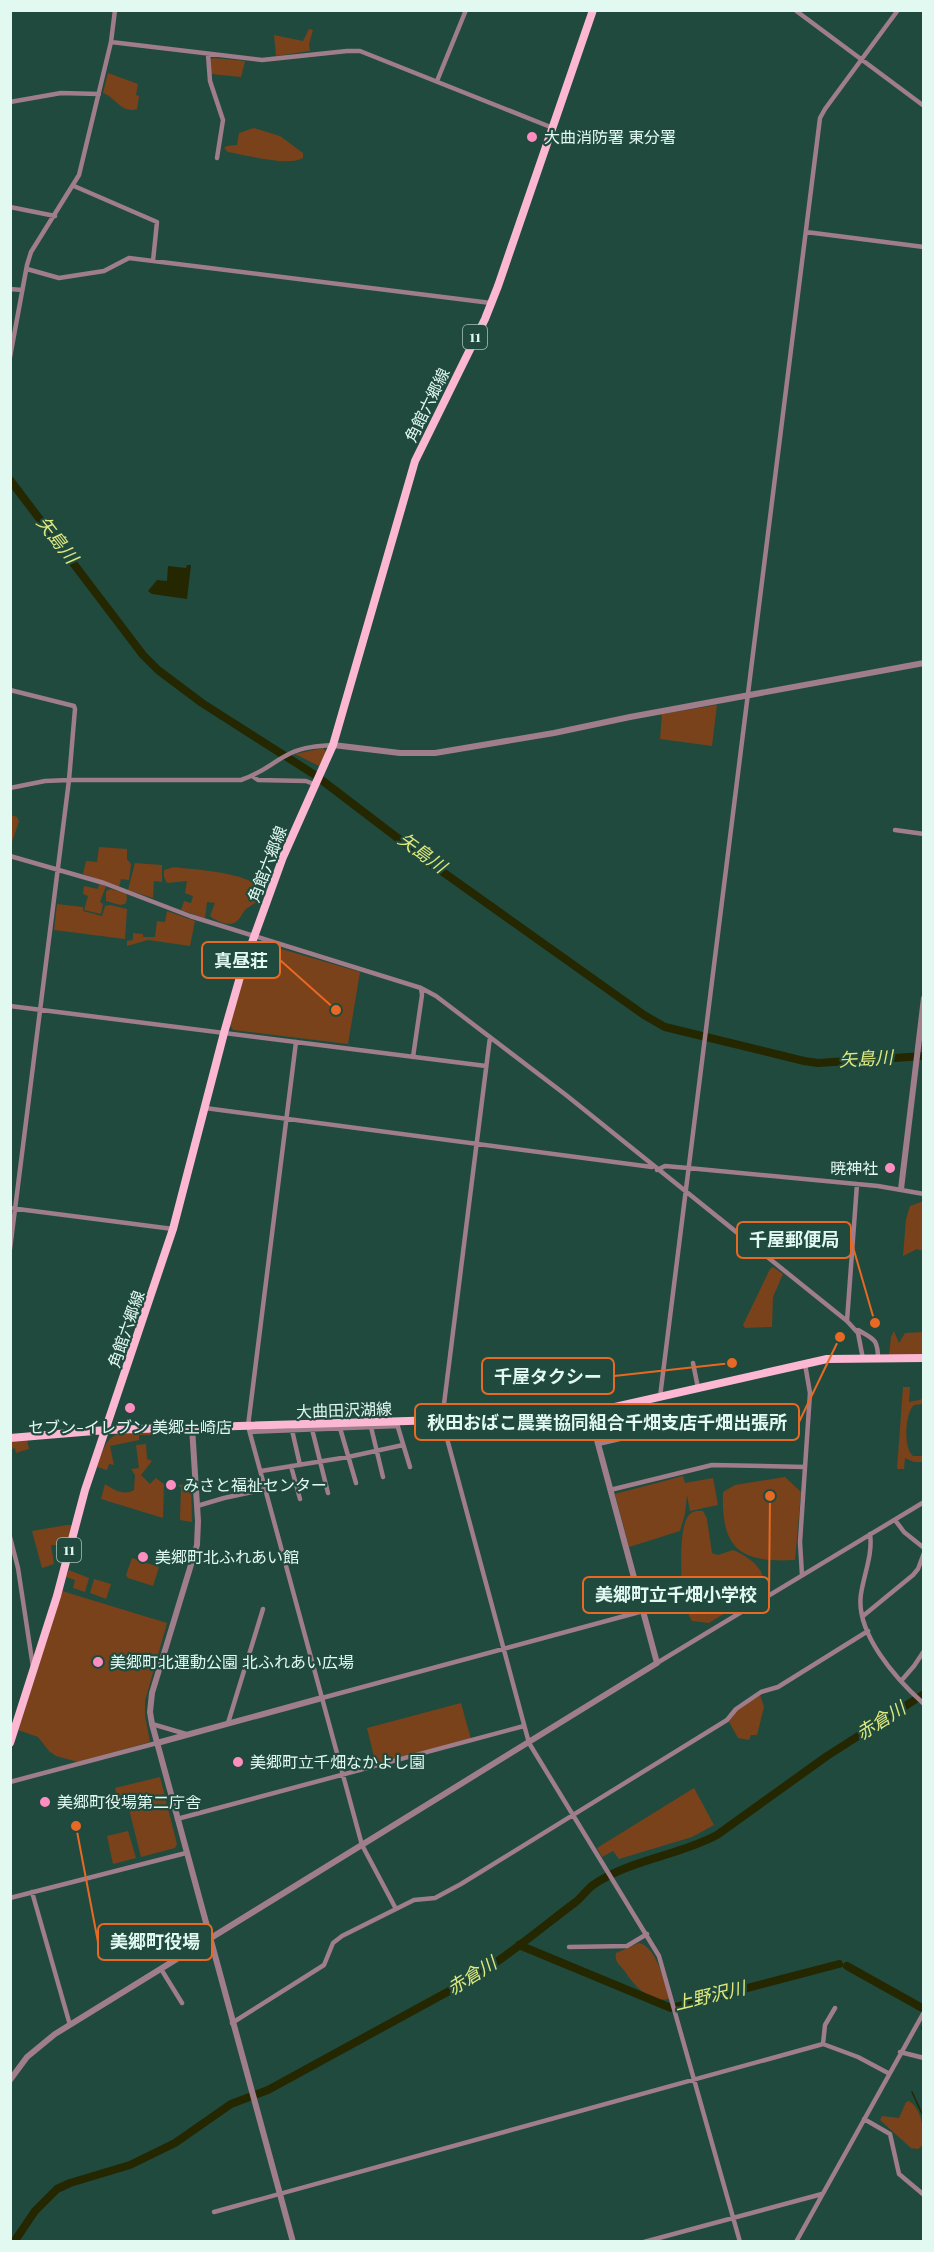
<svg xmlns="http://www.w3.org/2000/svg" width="934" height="2252" font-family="'Playfair Display','Noto Sans JP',serif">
<rect width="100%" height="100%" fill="#204a3e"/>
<path fill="#79421a" d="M309,29L313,30L309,44L310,51L276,56L274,35L303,41Z
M214,58L245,61L241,77L211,74L210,59Z
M108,73L138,84L136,95L139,96L137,109C122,114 115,97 103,93Z
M254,128L280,136L303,153V158C289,167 246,155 228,152L224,148L227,146L237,145L239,133Z
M717,705L712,746L660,739L662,714Z
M323,748L326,752L319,766L295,754Z
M11,815L17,817L19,821L11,845Z
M99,847L127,849V859L131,864L129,880L121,879L119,887L83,874L86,861L97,862Z
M135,863L162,865V882L154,881L153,898L128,890Z
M174,867C196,870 253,872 263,892C259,902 255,903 246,909C242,913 241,918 237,921C230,928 216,921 210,916L215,903L207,902L205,918L181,910L184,901L191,903L193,896L185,893L187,881L167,883L164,877V870Z
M99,884L106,886L100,902L103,904L101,914L84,910L88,896L83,894L84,886L98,889Z
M111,889L126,893L127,899L125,904L120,905L106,901V891Z
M57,904L83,907V911L102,916L105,906L110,905L127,909L125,939L54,930Z
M167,911L195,921L190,946L148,940L127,946V941L133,940V933L143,934V937H155L157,921L165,922Z
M254,941L360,972L348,1044L233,1030L229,1024Z
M921,1202H923V1251L917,1249L903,1256L906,1219L910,1206Z
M773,1267L783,1274L773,1297L772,1327L745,1328L743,1325L770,1269Z
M894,1331L899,1343L905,1333L923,1332V1355H889L891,1337Z
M903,1387H910L909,1402L924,1399L923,1404L914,1405C905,1413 903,1448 913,1456H923V1462H914L905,1458L904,1469H897Z
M151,1432V1435H139V1440L110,1446L114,1465L109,1464L107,1470L97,1467C109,1429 114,1433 151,1432Z
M27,1440L29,1449L16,1453L15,1448L12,1449V1441Z
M146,1444L147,1459L152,1461L141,1475L150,1484L156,1478L164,1484L163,1518L101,1499L105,1484C114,1490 124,1496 134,1490L135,1475L131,1469L139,1468L136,1445Z
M683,1476L685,1483L713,1478L718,1505L690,1511L687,1495L685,1514L680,1531L629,1547L615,1494Z
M785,1477L801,1492L795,1560C740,1563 721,1549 723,1492L735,1485Z
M191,1484L192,1522L180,1520L181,1487L178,1485Z
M699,1511H703L707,1519L712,1553L718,1555L733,1550C749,1557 774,1573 758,1593L709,1623L692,1621C687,1613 684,1603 683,1594C681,1578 678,1524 690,1514C693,1511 696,1511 699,1511Z
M67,1525H73L68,1546L51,1545L54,1564L42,1568L32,1531Z
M132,1558L159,1567L153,1586L128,1578L126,1575Z
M69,1570L89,1578L85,1592L73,1588L75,1580L66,1577Z
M94,1579L111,1584L106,1599L90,1593Z
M62,1591L167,1623L145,1701V1716L150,1742L78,1762L56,1756L49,1751L38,1737L18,1730Z
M760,1695L764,1707L757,1735H751L749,1740L738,1738L729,1722L737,1710Z
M461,1703L471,1739L376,1765L367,1728Z
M160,1777L177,1844L175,1848L141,1857L127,1801L117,1796L115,1788Z
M694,1788L714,1825L692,1837L619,1859L613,1851L602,1857L597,1848Z
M128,1831L136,1858L113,1864L107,1836Z
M639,1943C656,1946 665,1983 669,1999C651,2003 635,1987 626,1973C621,1965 614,1963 616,1953Z
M909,2101C922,2109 924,2130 923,2145L918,2149L911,2148L880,2120L882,2116L899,2118L906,2102Z"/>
<path fill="#242700" d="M187,565H191L187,599L152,594L148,591L157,580L167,581L168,566L186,568Z"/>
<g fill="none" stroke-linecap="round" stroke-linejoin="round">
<path stroke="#242700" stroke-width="1.5" d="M922,2027L924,2037
M912,2092L924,2118"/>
<path stroke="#242700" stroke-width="8" d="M10,480L143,655L158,670L202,703L315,775L433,865L644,1015L665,1027L804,1061L818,1063L924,1056
M519,1945L671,2008L839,1964
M847,1966L924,2009
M14,2242L35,2211L57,2189L70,2183L130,2165L175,2143L231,2104L268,2090L473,1978C508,1956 540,1929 573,1904C581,1899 586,1890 593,1885C631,1859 678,1856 717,1835L827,1756L924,1694"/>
<path stroke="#9f7d8a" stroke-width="4.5" d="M795,10L924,106
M111,42L262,60L347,51H360L553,128
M208,54L210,81L223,120L217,158
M437,81L466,10
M10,102L61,93L99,94
M74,186L157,222L153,261
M10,207L55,216
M806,232L924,247
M27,269L59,278L104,271L129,258L491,303
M10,289L22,290
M10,357L27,265L31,252L79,175L111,42L115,10
M10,690L74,706L75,709L69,780L10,1249
M252,776L258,780L306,781L316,785
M10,788L45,781L69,780H241C263,773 272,762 291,753C304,747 318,746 333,745
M895,830L924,834
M10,856L104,883L190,916L421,988L436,996L566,1095L847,1321L858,1333L863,1359
M10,1006L486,1066
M490,1037L442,1420L529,1743L659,1956L740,2242
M296,1042L248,1426L362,1845L396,1909
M413,1057L422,995L421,988
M205,1108L652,1167
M657,1170L665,1166L688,1168L878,1186L924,1194
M10,1208L173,1229
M847,1321L857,1184
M858,1330C874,1339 878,1339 878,1359
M693,1363L698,1388
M660,1397L820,118L825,109L898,10
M397,1424L410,1467
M371,1427L383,1477
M340,1428L356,1483
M312,1429L328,1493
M292,1430L300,1465
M250,1432L398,1426
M598,1444L654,1431L645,1400
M291,1466L300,1499
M261,1471L348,1457L403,1445
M610,1490L712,1465L805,1467
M197,1506L224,1498L266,1489
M895,1520L904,1532L924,1548
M870,1534C873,1554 864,1574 861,1594C855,1633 896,1679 924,1704
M10,1537L18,1568L33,1667
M802,1575L800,1542L810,1393L805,1364
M863,1616L913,1575L918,1569L924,1553
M657,1663L924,1502
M901,1681L914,1666L924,1651
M322,1698L643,1611
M228,1723L263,1609
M152,1724L186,1734
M10,1782L157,1743
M177,1819L524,1726
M32,1892L70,2025
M10,1898L186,1853
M569,1947L627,1946L647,1934
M161,1969L182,2003
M232,2023L324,1965L333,1943L342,1936L414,1900L435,1898L461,1884L727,1720L736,1709L761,1692L778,1687L868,1631
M823,2044L825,2025L835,2008
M900,2052L924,2058
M864,2119L890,2134L899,2174L924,2195
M214,2212L823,2044L858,2057L888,2073
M644,2242L822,2194
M796,2242L924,2012"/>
<path stroke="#9f7d8a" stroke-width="6" d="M333,745L400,753H435L554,733L630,717L924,663
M901,1189L924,998
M192,1427L198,1521L197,1545L152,1693L150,1712L152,1724L293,2242
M157,1743L322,1698
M10,2080L27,2057L55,2034L657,1663L590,1414"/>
<path stroke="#fcb7d3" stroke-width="8" d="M10,1438L106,1430L575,1416L827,1359L924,1358
M10,1743L57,1596L85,1490L173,1229L224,1033L242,970L283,857L333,745L415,461L485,319L498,286L593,10"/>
</g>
<g fill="#fd8ebf" stroke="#204a3e" stroke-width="2">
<circle cx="532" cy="137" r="6"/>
<circle cx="890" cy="1168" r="6"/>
<circle cx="130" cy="1408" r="6"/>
<circle cx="171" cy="1485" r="6"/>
<circle cx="143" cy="1557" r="6"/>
<circle cx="98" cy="1662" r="6"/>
<circle cx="238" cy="1762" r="6"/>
<circle cx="45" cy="1802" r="6"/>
</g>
<g text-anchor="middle" stroke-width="4.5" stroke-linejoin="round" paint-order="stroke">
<g fill="#204a3e" stroke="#a8c4bb" stroke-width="1.5">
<rect x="463" y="325" width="24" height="24" rx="4.5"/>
<rect x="57" y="1538" width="24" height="24" rx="4.5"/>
</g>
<g font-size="15" font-weight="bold" fill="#e2f9f1">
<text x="475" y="342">11</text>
<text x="69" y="1555">11</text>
</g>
<g font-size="16" fill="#e2f9f1" stroke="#204a3e" text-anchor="start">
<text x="544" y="143">大曲消防署 東分署</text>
<text x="878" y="1174" text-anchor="end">暁神社</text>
<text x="130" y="1433" text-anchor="middle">セブン-イレブン 美郷土崎店</text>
<text x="183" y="1491">みさと福祉センター</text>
<text x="155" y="1563">美郷町北ふれあい館</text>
<text x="110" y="1668">美郷町北運動公園 北ふれあい広場</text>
<text x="250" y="1768">美郷町立千畑なかよし園</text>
<text x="57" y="1808">美郷町役場第二庁舎</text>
</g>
<g font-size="16" fill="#e2f9f1" stroke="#204a3e">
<text transform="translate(427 405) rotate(-64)" y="6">角館六郷線</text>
<text transform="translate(267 864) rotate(-69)" y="6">角館六郷線</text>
<text transform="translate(126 1329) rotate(-71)" y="6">角館六郷線</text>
<text transform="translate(344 1410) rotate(-2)" y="6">大曲田沢湖線</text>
</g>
<g font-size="18" font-style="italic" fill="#dfe97d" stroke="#204a3e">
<text transform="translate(57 540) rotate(52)" y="6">矢島川</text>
<text transform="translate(422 853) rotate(36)" y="6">矢島川</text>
<text transform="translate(866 1059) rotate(-3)" y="6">矢島川</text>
<text transform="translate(881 1721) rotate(-32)" y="6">赤倉川</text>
<text transform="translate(472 1976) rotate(-32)" y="6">赤倉川</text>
<text transform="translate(710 1996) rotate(-13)" y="6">上野沢川</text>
</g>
</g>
<path fill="none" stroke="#e76923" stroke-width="2" d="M336 1010L280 960M875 1323L851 1240M732 1363L614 1376M840 1337L799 1422M770 1496L769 1595M76 1826L98 1942"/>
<g fill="#e76923" stroke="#204a3e" stroke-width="2">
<circle cx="336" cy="1010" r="6"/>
<circle cx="875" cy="1323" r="6"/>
<circle cx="732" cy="1363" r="6"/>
<circle cx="840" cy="1337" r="6"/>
<circle cx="770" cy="1496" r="6"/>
<circle cx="76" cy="1826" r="6"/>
</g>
<g fill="#204a3e" stroke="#e76923" stroke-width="2">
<rect x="202" y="942" width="78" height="36" rx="6"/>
<rect x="737" y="1222" width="114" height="36" rx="6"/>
<rect x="482" y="1358" width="132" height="36" rx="6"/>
<rect x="415" y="1404" width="384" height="36" rx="6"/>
<rect x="583" y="1577" width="186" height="36" rx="6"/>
<rect x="98" y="1924" width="114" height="36" rx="6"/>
</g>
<g font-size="18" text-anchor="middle" font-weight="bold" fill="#e2f9f1">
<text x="241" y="967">真昼荘</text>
<text x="794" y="1246">千屋郵便局</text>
<text x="548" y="1383">千屋タクシー</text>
<text x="607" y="1429">秋田おばこ農業協同組合千畑支店千畑出張所</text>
<text x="676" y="1601">美郷町立千畑小学校</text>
<text x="155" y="1948">美郷町役場</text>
</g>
<rect width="934" height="2252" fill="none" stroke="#e2f9f1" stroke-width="24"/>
</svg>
